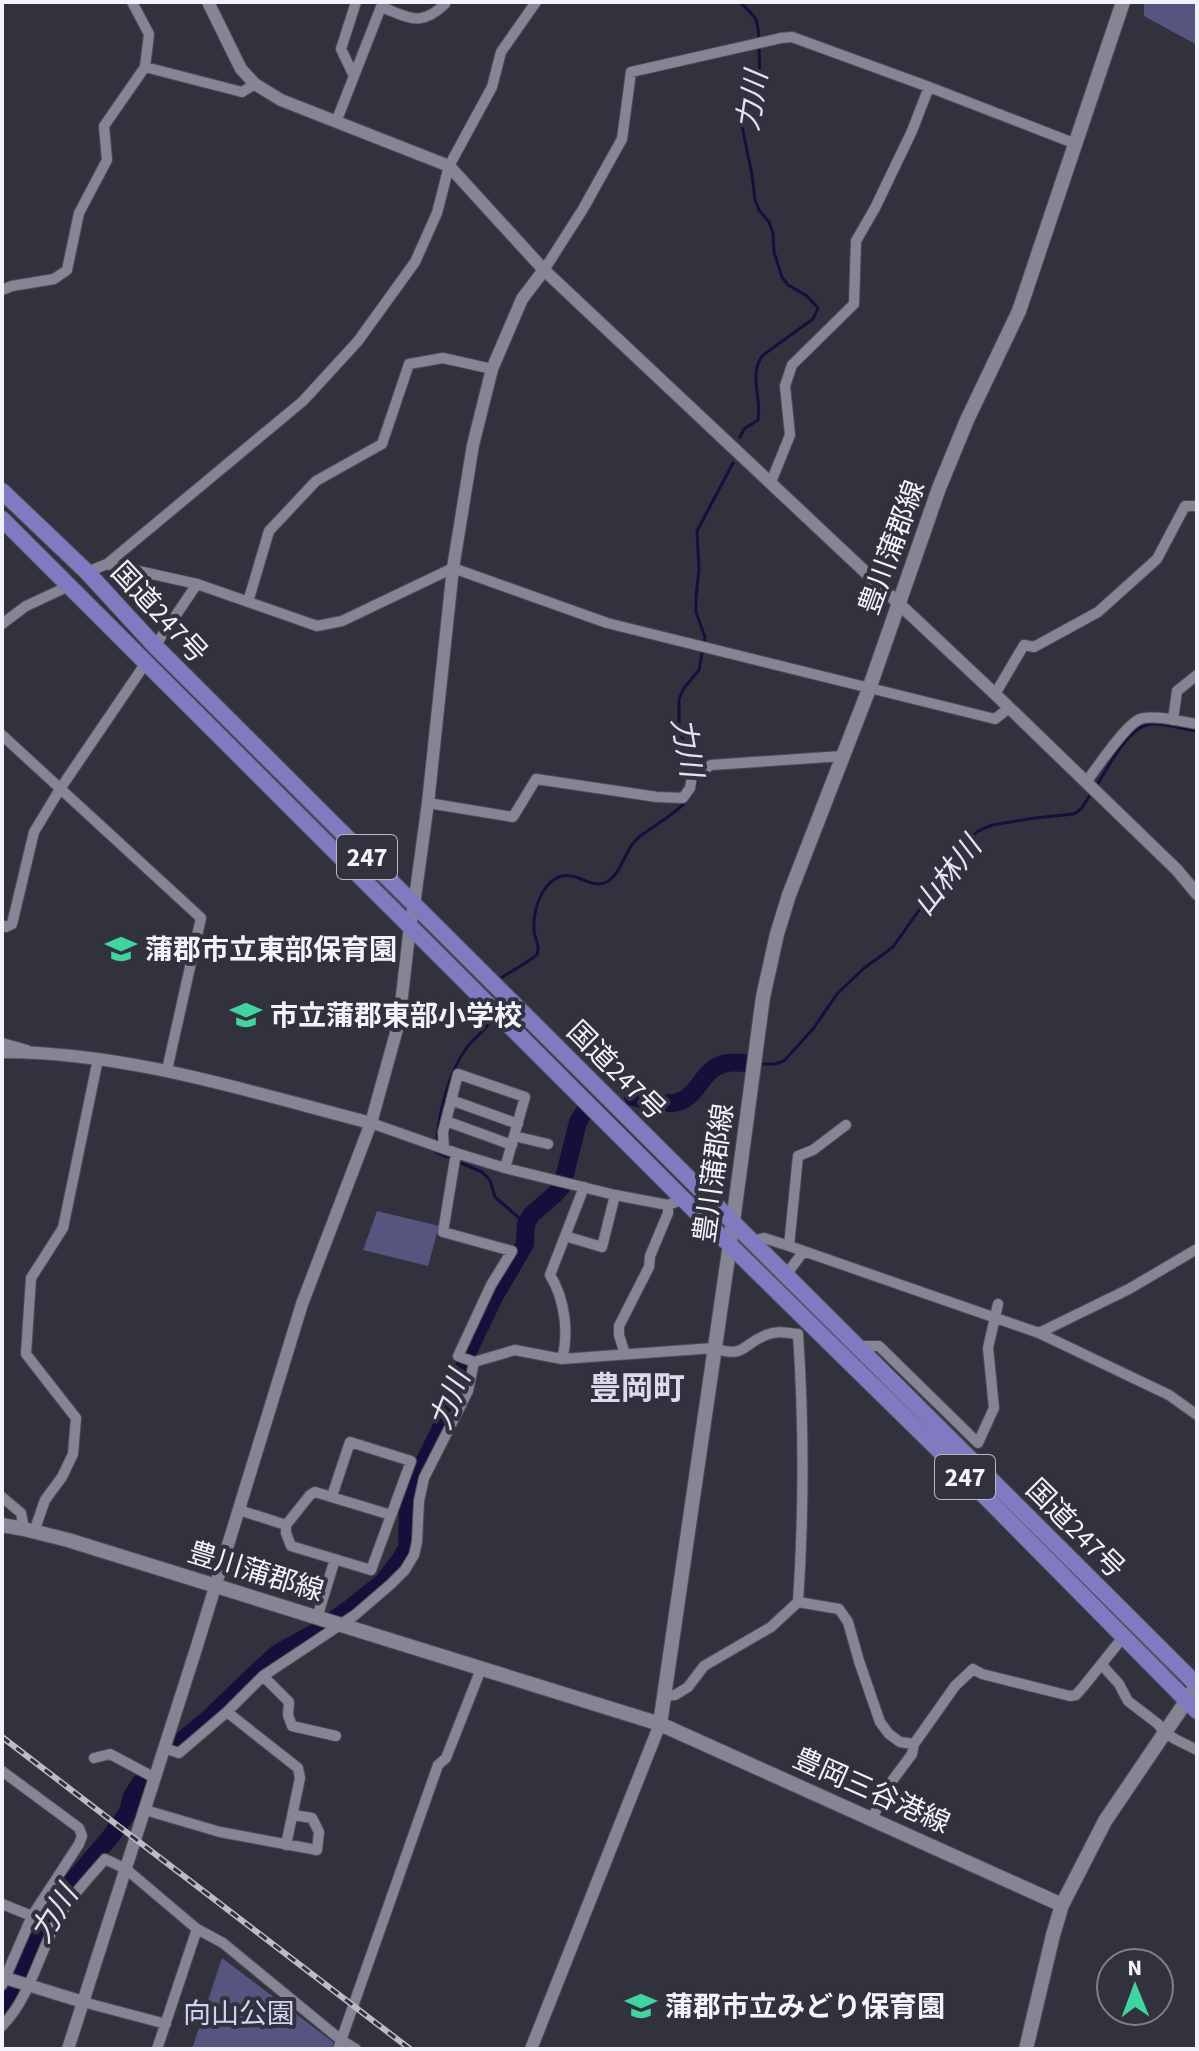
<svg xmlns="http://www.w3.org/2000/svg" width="1199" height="2051" font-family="'Source Sans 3','Noto Sans JP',sans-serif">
<rect width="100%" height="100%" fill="#32323f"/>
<path fill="#57547f" d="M1144,2H1197V45L1144,16Z
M377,1211L439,1226L428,1266L363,1250Z
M222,1958L333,2042L332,2049H192Z"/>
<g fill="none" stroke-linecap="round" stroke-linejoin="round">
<path stroke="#170f3b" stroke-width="3" d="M740,2C756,19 757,14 759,39
M740,437L744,429L758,420C762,398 748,374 763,355L813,319L818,308L807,296L788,285L782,277L774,252L773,233L769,222L759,210L755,200L752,175L742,126L743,118L757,94L760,81L759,47
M696,770L679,730V699L684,688L699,670L705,637L696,612V598L699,569L697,531L733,463
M1096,786C1109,767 1129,723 1154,724C1168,724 1183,729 1197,731
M501,978C509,972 533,960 537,954C541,946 534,938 534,930C533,912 540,885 559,877C576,870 591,890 607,882C623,872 624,849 639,837C658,822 697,804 697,777
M761,1064H775L784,1061L813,1029L837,994L863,969L893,947L969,839L978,831L992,825L1035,818L1074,814L1081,809L1092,792
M437,1142C438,1115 449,1073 465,1050C472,1039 484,1033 490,1021
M436,1150V1152L482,1172L490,1180L495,1197L526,1224"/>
<path stroke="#170f3b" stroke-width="18" d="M633,1097C647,1100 664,1106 678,1102C700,1096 701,1067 728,1063C734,1062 741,1063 747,1063
M179,1743L208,1719L259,1670L278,1653L318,1631L349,1609L383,1582L400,1560L407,1548L408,1509L416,1479L461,1387L466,1356L494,1297L525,1244L526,1224L531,1215L554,1195L562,1186L578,1122L584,1112
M2,2012L10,2004L20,1969L34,1936L53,1904L111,1836L128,1812L132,1796L141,1782"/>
<defs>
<path id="minor" d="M356,2L341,49L354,76L381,7C409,17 420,28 445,4
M145,67L242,92L255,84
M336,122L354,76
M544,270L583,209L622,139L631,72L781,38L792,37L929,87L1076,144
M2,290L12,286L54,279L67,270L79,213L107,160L104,126L145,67L149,34L132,2
M771,482L790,435L785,386L792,365L854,304L856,241L875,208L912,131L929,87
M107,564L197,584L317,626L342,621L453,568L607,623L995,719L1009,708
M87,572L107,564L303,401L358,341L415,262L437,213L449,166L492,87L501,52L536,2
M248,602L269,531L316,481L382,444L409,364L443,358L492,369
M2,624L26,606L69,586
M155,646L197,584
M995,694L1024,645L1034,647L1098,612L1157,559L1185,506H1197
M1173,720L1177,691L1197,675
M2,735L201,918L167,1070
M1086,782C1097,768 1125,725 1140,719C1154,714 1182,722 1197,724
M428,803L513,817L536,779L657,797L683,798L690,788L692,777L711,765L843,756
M2,925L6,927L12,924L34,832L60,789L145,664
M2,1043L27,1050
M451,1100L518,1124
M446,1121L512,1145
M371,1123L456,1153L505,1168L615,1195L668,1205L683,1199
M514,1136L548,1144
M444,1149L443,1132L458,1074L525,1097L505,1168
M565,1236L602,1247L615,1195
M752,1241L764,1238L789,1246L1039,1333L1169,1395L1197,1415
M789,1246L798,1156L813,1150L846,1125
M786,1275L803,1252
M1039,1333L1129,1289L1197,1249
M856,1346H879L978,1443L994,1408L988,1348L998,1304
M625,1354L619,1335V1326L649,1267L650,1256L668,1213V1205
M562,1359C569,1333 565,1299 550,1275L584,1187
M474,1362L515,1350L562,1359L714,1348C745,1359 742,1344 766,1335C777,1330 787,1333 798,1334C804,1423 804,1513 798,1602L771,1627L704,1666L688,1687L675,1695L665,1696
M332,1496L350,1442L411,1461L371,1570L291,1546L286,1533V1525L310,1495L315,1492L391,1515
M2,1497L21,1513L24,1529
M239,1510L286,1525
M34,1532L45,1500L62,1477L73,1454L76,1418L26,1354L31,1278L63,1228L98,1059
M798,1602L839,1609L848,1622L859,1661L880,1722L889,1734L900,1742L914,1744
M317,1618L335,1559
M1102,1665L1119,1684L1128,1701L1158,1724L1164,1732L1175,1739L1197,1750
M263,1676L289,1702L288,1715L292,1726L336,1736
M227,1712L298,1768L300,1778L286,1845
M164,1748L179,1753L227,1712L263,1676L355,1615L391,1584L405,1570L414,1555L417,1542L419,1501L424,1478L468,1391L474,1362L458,1356L491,1285L512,1251L443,1232L456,1153
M94,1758L110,1754L155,1778
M2,1771L79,1828L82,1836L79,1844L32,1916L2,1985
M145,1810L220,1832L317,1850L319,1832L312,1818L293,1815
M872,1818L892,1781L912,1754L914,1744L955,1686L973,1669L982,1674L1070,1696L1076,1695L1083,1687L1124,1636
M2,1904L32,1916
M83,2002L166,2024
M2,2026C29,1999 38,1957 56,1923C68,1899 88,1879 105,1859L126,1869L197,1929L223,1943L341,2040L356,2049
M157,2049L197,1929
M338,2049L438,1765L446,1758L481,1669"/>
<path id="tertiary" d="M208,2L241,69L255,84L281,100L449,166L544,270L995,694L1177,870L1197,894
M2,1052C128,1052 250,1092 371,1123
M2,1977L83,2002
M68,2049L196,1649L302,1304L371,1123L399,1022L410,926L414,905L428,803L453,568L473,445L492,369L522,299L544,270
M531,2049L660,1724"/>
<path id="secondary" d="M2,1525L24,1529L68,1540L660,1724L1062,1905
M660,1724L730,1244L763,997L777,934L789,895L869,689L939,488L967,420L1019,311L1123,2
M1026,2049L1053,1935L1062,1905L1105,1821L1193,1691"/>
<path id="trunk" d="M2,491L87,572L155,646L1197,1685
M2,519L683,1199L951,1462L1197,1711"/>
</defs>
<use href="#minor" stroke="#4e4e59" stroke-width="12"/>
<use href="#tertiary" stroke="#4e4e59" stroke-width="14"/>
<use href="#secondary" stroke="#4e4e59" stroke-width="16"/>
<use href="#trunk" stroke="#4e4e59" stroke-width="18"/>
<use href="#minor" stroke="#858595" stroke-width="10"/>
<use href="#tertiary" stroke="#858595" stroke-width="12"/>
<use href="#secondary" stroke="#858595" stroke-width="14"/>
<use href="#trunk" stroke="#807ac1" stroke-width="16"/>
<defs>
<path id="rail" d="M2,1737L410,2049"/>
</defs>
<use href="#rail" stroke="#bcbcc6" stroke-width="6"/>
<use href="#rail" stroke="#32323f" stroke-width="3" stroke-dasharray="9" stroke-linecap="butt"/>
</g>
<defs>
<symbol id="school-bare" viewBox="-9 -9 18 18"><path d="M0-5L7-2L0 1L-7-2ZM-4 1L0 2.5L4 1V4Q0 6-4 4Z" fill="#41d4a1" stroke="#32323f" stroke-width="2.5" paint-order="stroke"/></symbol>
</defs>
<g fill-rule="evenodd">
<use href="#school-bare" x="99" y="927" width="44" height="44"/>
<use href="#school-bare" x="224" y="993" width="44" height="44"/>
<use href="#school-bare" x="619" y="1984" width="44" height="44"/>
</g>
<g text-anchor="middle" stroke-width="8" stroke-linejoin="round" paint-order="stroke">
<g fill="#32323f" stroke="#b8b8c3" stroke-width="2">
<rect x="337" y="835" width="60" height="44" rx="6"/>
<rect x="935" y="1455" width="60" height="44" rx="6"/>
</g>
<g font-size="26" font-weight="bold" fill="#f2f2fb">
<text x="367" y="866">247</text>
<text x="965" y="1486">247</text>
</g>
<g font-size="28" fill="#f2f2fb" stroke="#32323f">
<text transform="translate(891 547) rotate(-70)" y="10">豊川蒲郡線</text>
<text transform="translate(160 612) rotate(47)" y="10">国道247号</text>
<text transform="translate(617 1070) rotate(45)" y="10">国道247号</text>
<text transform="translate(713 1173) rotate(-82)" y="10">豊川蒲郡線</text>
<text transform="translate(1076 1528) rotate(45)" y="10">国道247号</text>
<text transform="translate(256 1571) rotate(17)" y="10">豊川蒲郡線</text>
<text transform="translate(872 1790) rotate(24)" y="10">豊岡三谷港線</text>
</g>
<g font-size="28" font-weight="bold" fill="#f2f2fb" stroke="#32323f" text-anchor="start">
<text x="145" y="959">蒲郡市立東部保育園</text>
<text x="270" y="1025">市立蒲郡東部小学校</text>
<text x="665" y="2016">蒲郡市立みどり保育園</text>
</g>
<g font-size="28" fill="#d3d3f3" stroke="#32323f">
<text x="239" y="2023">向山公園</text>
</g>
<g font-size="30" font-style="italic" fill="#e2e2f2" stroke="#32323f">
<text transform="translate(752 101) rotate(-81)" y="10">力川</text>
<text transform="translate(687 747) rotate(80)" y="10">力川</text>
<text transform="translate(947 876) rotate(-52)" y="10">山林川</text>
<text transform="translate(450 1400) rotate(-69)" y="10">力川</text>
<text transform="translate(54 1914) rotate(-58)" y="10">力川</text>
</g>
<g font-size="32" font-weight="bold" fill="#dbdbed" stroke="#32323f">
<text x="637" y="1399">豊岡町</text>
</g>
</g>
<rect width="1199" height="2051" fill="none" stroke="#f2f2fb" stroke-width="8"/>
<g transform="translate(1135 1987) rotate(359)"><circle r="38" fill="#32323f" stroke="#7f7f8a" stroke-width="2"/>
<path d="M0-6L14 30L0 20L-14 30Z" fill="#41d4a1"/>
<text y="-12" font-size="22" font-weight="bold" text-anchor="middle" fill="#f2f2fb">N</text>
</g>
</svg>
